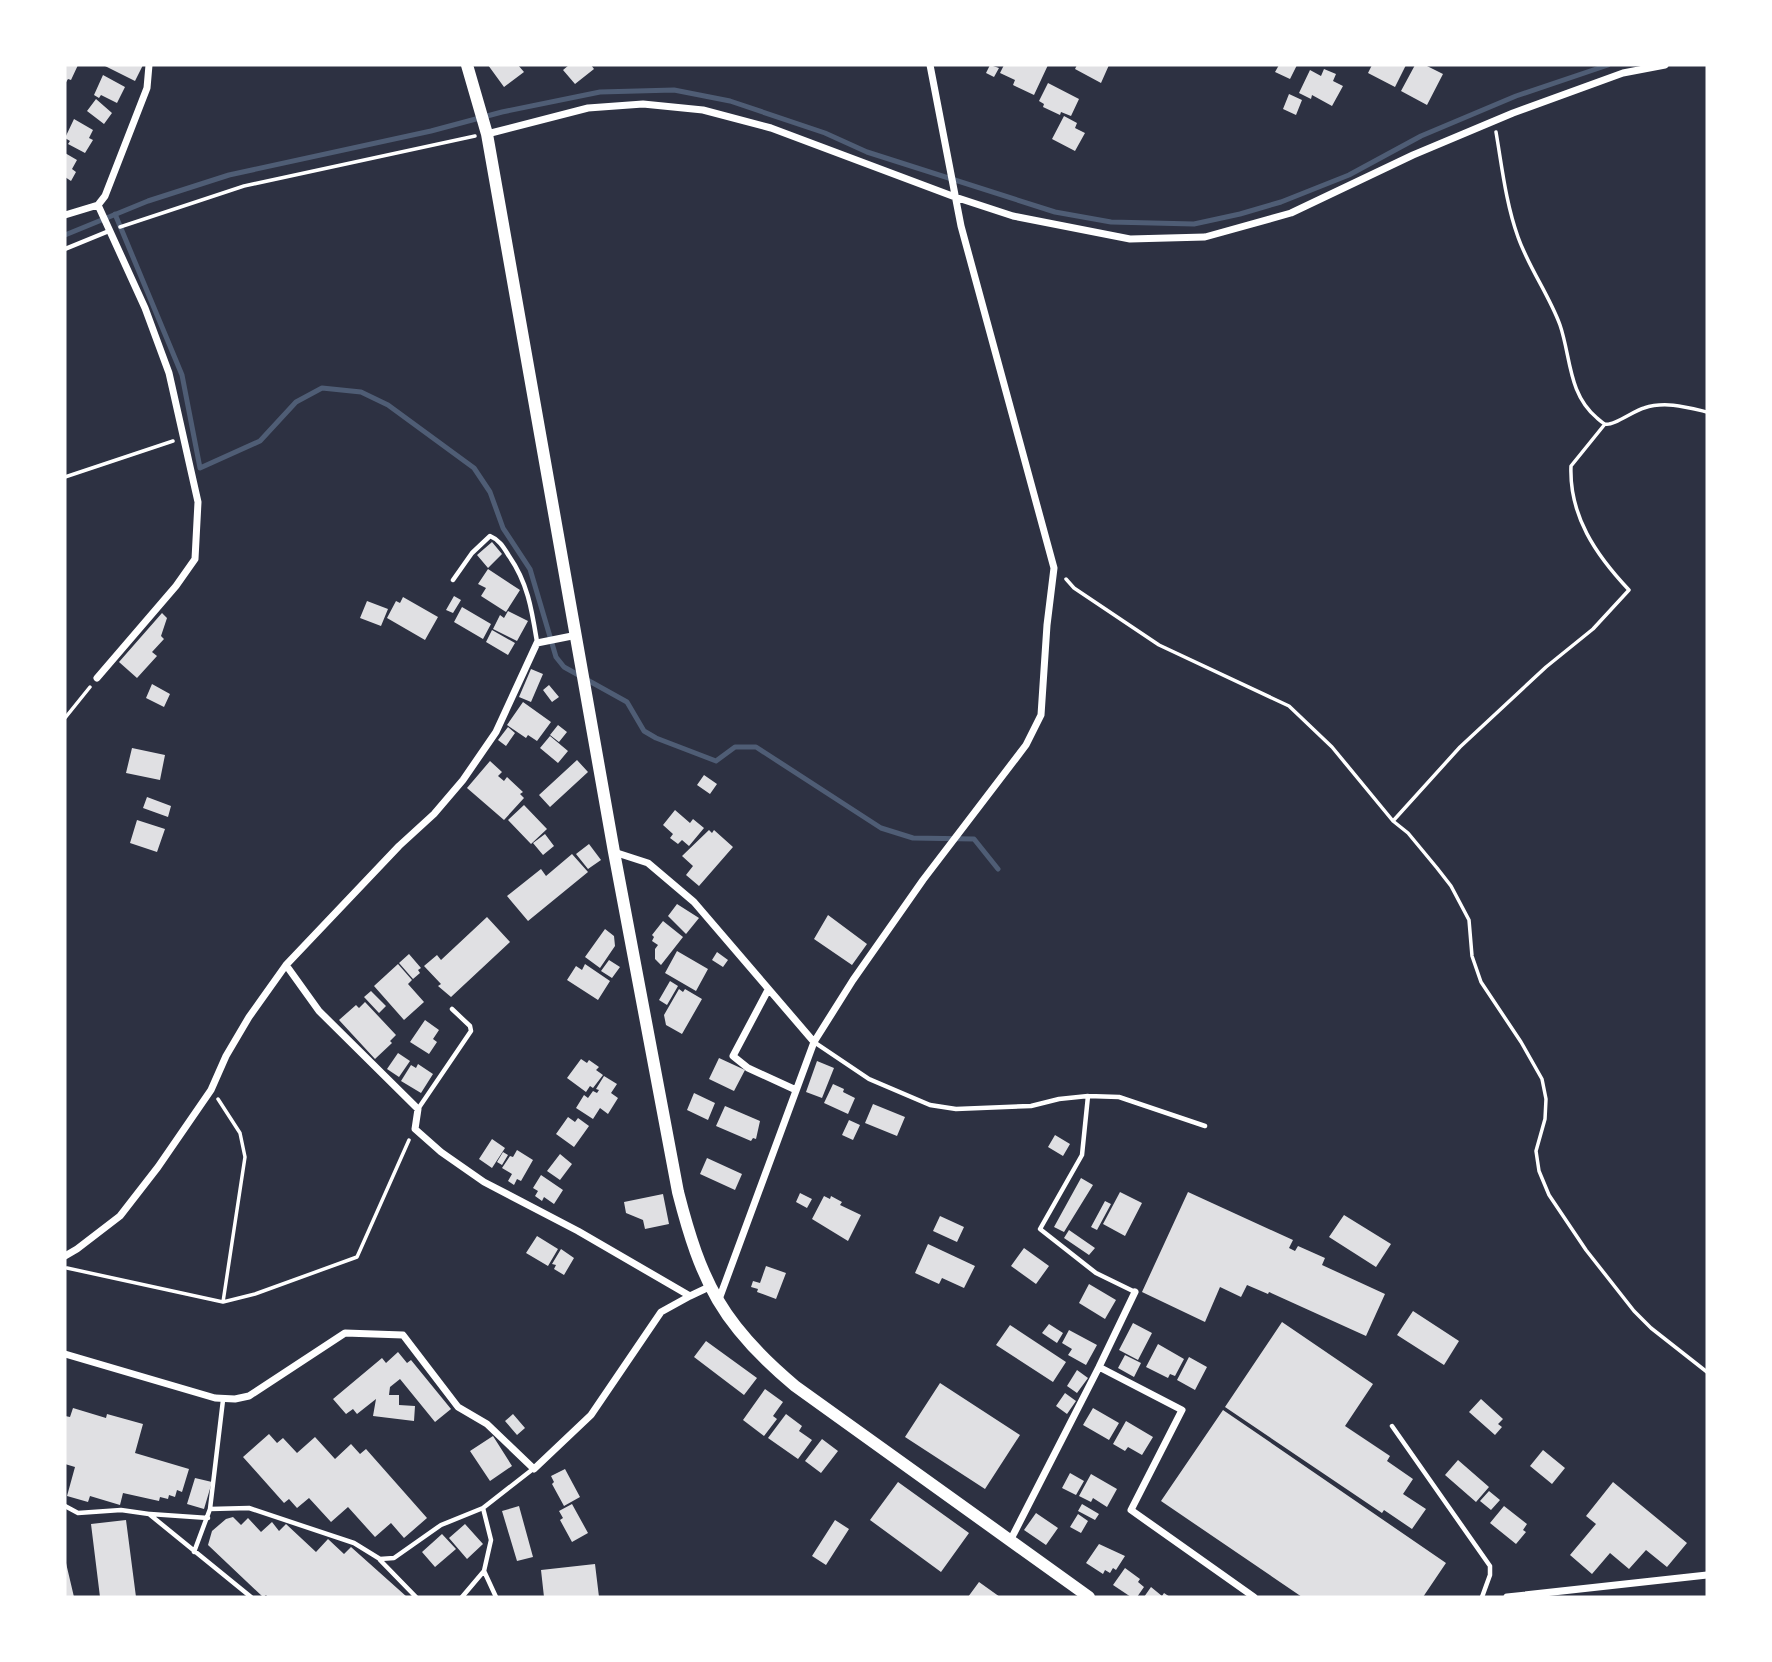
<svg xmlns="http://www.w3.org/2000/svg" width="1772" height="1662" font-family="'Archivo Narrow',sans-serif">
<rect width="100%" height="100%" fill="#2d3142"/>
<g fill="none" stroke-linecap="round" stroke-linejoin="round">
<path stroke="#4f5d75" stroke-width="5" d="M115,214L182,375L200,468L260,441L296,402L322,388L361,392L388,405L474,468L490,492L503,528L530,569L556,657L564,667L627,702L644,731L656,738L716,761L735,747H756L881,828L913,838L974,839L998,869
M65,235L148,201L229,175L431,131L502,112L600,92L674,90L730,101L825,133L867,152L1055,212L1111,222L1194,224L1240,214L1281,202L1349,175L1421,136L1516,96L1608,65"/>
</g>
<path fill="#e0e0e3" d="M65,65H78L71,80L68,79L65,84Z
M103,65H143L135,81Z
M488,65H518L524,72L504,87Z
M569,65H591L594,69L575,84L563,70Z
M990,65L999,68L994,77L986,73Z
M1004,65H1048L1034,95L1013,85L1015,80L1000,73Z
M1077,65H1109L1101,83L1075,69Z
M1279,65H1297L1290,79L1275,72Z
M1372,65H1406L1395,87L1368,73Z
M1415,65H1425L1443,74L1427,105L1401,91Z
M1324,69L1336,74L1333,81L1343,86L1332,106L1312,95L1311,99L1299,93L1310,70L1321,76Z
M103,75L125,87L117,103L101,95L99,98L94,95Z
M1048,83L1079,99L1071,116L1061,112L1060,115L1043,107L1044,104L1039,101Z
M1289,94L1302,100L1296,115L1283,109Z
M96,99L112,113L104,124L87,111Z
M1064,116L1077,123L1075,128L1085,133L1075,151L1052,139Z
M74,119L93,130L89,138L93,140L85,153L68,144L70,141L65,138Z
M65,153L77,160L72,169L76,172L71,181L65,177Z
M492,542L502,554L488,568L477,555Z
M488,569L520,590L506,612L481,596L486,588L478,584Z
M454,596L461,600L453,613L446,610Z
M403,597L438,617L425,640L387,618L396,601L400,603Z
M367,601L388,609L381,626L360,618Z
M462,607L491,624L483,639L454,622Z
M508,611L528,621L517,641L493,629L500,615L504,618Z
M162,613L167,618L161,636L164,639L152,652L157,656L137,678L119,662Z
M492,630L515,643L508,655L486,642Z
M531,669L543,674L531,702L519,697Z
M152,684L170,694L164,707L146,698Z
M549,685L559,697L552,702L543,690Z
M523,702L551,722L537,741L528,735L526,738L507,725Z
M558,725L567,732L559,742L550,735Z
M508,727L515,733L506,746L498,740Z
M550,736L568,751L558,763L540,748Z
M132,748L165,755L160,780L126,773Z
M577,760L588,772L550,807L539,795Z
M490,761L502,772L498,776L504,781L507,777L523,792L520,794L524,798L504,820L467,788Z
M704,775L717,784L710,794L697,785Z
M147,797L171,806L168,817L143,808Z
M524,805L547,829L531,844L508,820Z
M675,810L690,823L693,819L704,828L689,846L682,840L678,844L670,838L673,834L663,825Z
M137,820L165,829L157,852L130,843Z
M709,830L712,833L714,830L733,847L699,886L686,875L693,866L682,856Z
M545,834L554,846L543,855L533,843Z
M589,844L601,860L588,869L576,854Z
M572,854L588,872L528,921L507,896L541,869L546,876Z
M677,904L699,918L686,934L668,916Z
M828,915L867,944L852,965L814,939Z
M487,917L510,942L451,997L438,986L441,984L424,966L437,955L441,960Z
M663,921L683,937L661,965L655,959V949L658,945L652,941L654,937L652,935Z
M605,929L614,936L615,946L600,968L585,957Z
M677,951L708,969L696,991L665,973Z
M717,952L728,960L723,967L712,960Z
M409,954L421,968L418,970L420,973L413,979L399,963Z
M609,960L620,967L612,978L601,971Z
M398,964L412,980L408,984L424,1002L404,1020L374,986Z
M585,964L610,981L598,1000L567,980L576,966L582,970Z
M670,981L678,986L667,1005L659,1000Z
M679,989L683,992L685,989L702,999L682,1034L666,1025L664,1015Z
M371,991L386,1006L379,1013L364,997Z
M365,1002L396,1035L390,1041L392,1043L375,1059L339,1020L356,1005L359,1008Z
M425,1020L439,1030L433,1039L437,1042L429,1054L410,1042Z
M398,1053L410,1061L399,1077L387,1069Z
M719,1058L745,1070L734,1091L709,1079Z
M581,1059L587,1063L589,1060L599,1067L596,1070L603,1075L593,1088L590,1086L586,1092L567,1078Z
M817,1061L834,1068L822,1098L806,1092Z
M418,1064L433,1074L421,1093L401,1081L411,1065L416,1068Z
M604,1076L617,1084L611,1093L618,1098L608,1114L600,1108L593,1119L576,1108L584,1095L588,1098L593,1091L597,1093L599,1090L596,1089Z
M833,1084L844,1089L843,1092L855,1098L848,1114L824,1103Z
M694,1093L715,1103L708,1120L687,1110Z
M873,1104L905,1117L897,1136L865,1123Z
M725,1106L760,1121L756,1139L753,1138L751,1141L716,1126Z
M568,1117L575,1122L578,1118L589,1126L574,1147L556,1134Z
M849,1120L860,1125L853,1140L842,1135Z
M1055,1135L1070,1144L1063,1156L1048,1147Z
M492,1139L505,1148L492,1168L479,1159Z
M517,1150L533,1160L521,1181L517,1179L514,1185L508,1181L512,1174L502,1168L510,1156L513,1157Z
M503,1152L508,1155L502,1165L497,1162Z
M560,1154L572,1164L560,1180L547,1171Z
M707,1158L742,1174L735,1190L700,1174Z
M541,1175L563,1190L554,1204L544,1197L542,1201L535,1196L538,1191L533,1188Z
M1081,1178L1093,1185L1064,1232L1054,1227Z
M1120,1192L1142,1203L1125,1236L1103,1224Z
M1188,1192L1293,1240L1289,1248L1295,1251L1298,1246L1325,1258L1322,1265L1385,1294L1366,1336L1269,1292L1268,1294L1247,1285L1241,1297L1220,1287L1205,1322L1142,1292Z
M800,1193L812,1199L807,1208L796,1202Z
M663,1194L669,1224L645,1229L643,1220L626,1213L624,1202Z
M824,1196L830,1199L831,1196L842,1202L840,1205L861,1215L848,1241L812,1219Z
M1105,1201L1111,1204L1097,1230L1091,1227Z
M1344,1215L1391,1244L1376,1267L1329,1237Z
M940,1216L964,1227L957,1242L933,1231Z
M1069,1230L1095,1248L1089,1255L1064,1238Z
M537,1236L558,1249L548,1266L526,1253Z
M928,1244L975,1266L964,1288L942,1278L939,1284L915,1273Z
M1024,1248L1049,1266L1036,1284L1011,1266Z
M561,1249L574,1258L564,1275L554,1269L556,1265L552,1264Z
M766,1266L786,1273L776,1299L757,1292L758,1289L751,1287L753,1281L760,1283Z
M1089,1284L1116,1300L1105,1319L1079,1303Z
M1413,1311L1459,1341L1444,1365L1397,1335Z
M1282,1322L1373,1384L1345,1426L1390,1456L1387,1461L1413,1479L1403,1494L1426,1509L1412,1529L1384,1510L1382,1513L1225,1407Z
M1133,1323L1152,1333L1138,1360L1119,1350Z
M1049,1324L1063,1333L1057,1343L1042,1333Z
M1010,1325L1066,1362L1053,1382L996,1345Z
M1069,1330L1097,1345L1086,1365L1068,1355L1072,1349L1062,1343Z
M706,1341L757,1378L744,1395L694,1357Z
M1158,1344L1184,1359L1175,1376L1170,1374L1168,1378L1146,1367Z
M398,1352L407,1363L411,1360L451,1409L435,1422L400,1379L390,1387L389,1395H399V1405L415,1406L414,1421L373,1416L376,1399L357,1414L353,1409L346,1414L333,1399L382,1358L386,1363Z
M1125,1355L1141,1363L1134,1377L1118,1368Z
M1189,1357L1207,1367L1195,1390L1177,1380Z
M1077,1370L1088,1378L1077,1393L1067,1386Z
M940,1383L1020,1435L985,1489L905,1437Z
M765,1389L783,1402L773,1416L777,1419L764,1436L743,1420Z
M1065,1393L1076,1401L1067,1414L1056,1406Z
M1481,1399L1503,1419L1498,1424L1502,1427L1495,1435L1469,1412Z
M73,1408L106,1418L107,1414L143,1424L135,1453L189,1469L182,1492L177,1490L175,1497L169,1495L168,1499L160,1497L159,1501L123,1493L120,1505L90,1496L88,1502L67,1496L75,1467L65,1464V1416L70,1417Z
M1093,1408L1119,1423L1109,1440L1083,1425Z
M1223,1410L1446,1563L1423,1597H1302L1161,1501Z
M513,1414L525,1428L517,1435L505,1421Z
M786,1414L802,1426L799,1431L812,1440L798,1459L768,1438Z
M1126,1421L1153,1437L1142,1455L1128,1447L1125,1451L1113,1444Z
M269,1434L277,1443L283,1438L297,1453L315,1437L335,1459L351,1444L360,1454L366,1449L427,1518L404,1538L391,1523L375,1537L348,1507L331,1522L309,1498L297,1508L289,1499L284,1503L243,1457Z
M493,1436L512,1466L490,1481L470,1451Z
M822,1439L838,1451L821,1473L805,1461Z
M1543,1450L1565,1468L1552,1484L1530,1466Z
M1458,1460L1489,1487L1476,1502L1445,1475Z
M565,1469L580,1497L564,1506L552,1484L554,1482L551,1476Z
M1070,1473L1084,1481L1076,1495L1062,1488Z
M1091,1474L1117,1489L1107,1507L1093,1498L1091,1502L1079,1496Z
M195,1478L212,1482L204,1509L187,1504Z
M898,1482L969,1533L941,1572L870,1520Z
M1613,1482L1687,1543L1667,1567L1646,1550L1629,1569L1610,1553L1592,1574L1570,1555L1596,1524L1586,1516Z
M1489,1491L1500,1500L1491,1510L1480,1501Z
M572,1504L588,1533L572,1542L560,1520L563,1518L559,1511Z
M1082,1504L1099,1514L1095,1520L1078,1511Z
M519,1506L533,1557L517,1561L502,1511Z
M1504,1506L1527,1524L1523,1530L1526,1532L1516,1544L1490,1523Z
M1036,1513L1058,1528L1046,1545L1024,1530Z
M1078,1514L1088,1521L1081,1533L1070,1527Z
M233,1517L241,1525L248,1518L261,1532L272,1522L279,1531L286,1524L316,1552L328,1539L344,1554L351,1547L407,1597H268L266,1595L263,1597L208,1545L212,1531L226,1519Z
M126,1520L136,1597H100L91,1524Z
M835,1520L849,1529L826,1565L812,1556Z
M465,1524L483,1544L467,1559L449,1538Z
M442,1534L456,1549L435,1567L422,1552Z
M1099,1544L1125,1556L1116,1570L1113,1568L1110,1573L1105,1570L1103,1574L1086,1563Z
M65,1563H66L74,1597H65Z
M595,1564L599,1597H544L541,1570Z
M1125,1568L1140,1579L1138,1582L1144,1587L1137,1597H1131L1113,1585Z
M979,1582L1000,1597H968Z
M1151,1587L1162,1596L1164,1593L1170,1597H1144Z"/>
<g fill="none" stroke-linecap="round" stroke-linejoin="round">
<path stroke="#fff" stroke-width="3.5" d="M1496,132C1502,167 1506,204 1518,237C1529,268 1549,295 1560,325C1571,357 1568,394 1597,418C1598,419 1604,424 1605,424C1612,427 1635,410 1644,408C1665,401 1686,407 1707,412
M120,227L244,186L475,136
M65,477L173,441
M1066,579L1074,588L1159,645L1289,706L1332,747L1393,821L1408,833L1437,868L1451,886L1469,920L1472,956L1481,982L1521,1042L1542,1079L1546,1099L1545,1119L1536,1151L1539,1171L1549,1195L1586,1250L1634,1311L1651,1328L1707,1372
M65,718L90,687
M1393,821L1460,747L1546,667L1593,629L1629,590C1596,555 1569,516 1571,466L1605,424
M218,1099L240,1133L245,1157L223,1302
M67,1268L223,1302L255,1294L357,1257L409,1140"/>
<path stroke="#fff" stroke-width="4.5" d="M65,249L109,231
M453,580L472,553L490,536C500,540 504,548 509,556C528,583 532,611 537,642
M814,1042L869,1079L930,1105L956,1109L1031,1106L1059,1099L1088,1096L1082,1155L1040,1229L1096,1273L1135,1292
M1088,1096L1119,1097L1205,1126
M418,1109L471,1031L470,1026L452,1009
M1392,1426L1490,1566V1575L1482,1597
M65,1506L78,1513L121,1510L149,1514L251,1597
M210,1509L249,1508L354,1543L380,1559L394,1558L441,1525L483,1508L533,1469
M150,1514L208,1518
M194,1552L210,1509L223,1400
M380,1560L416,1597
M484,1571L496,1597
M462,1597L484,1571L491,1540L483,1508"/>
<path stroke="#fff" stroke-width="7" d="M487,134L588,108L643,104L703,110L771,128L955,197L1013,216L1130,239L1205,237L1291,213L1413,155L1513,113L1623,73L1665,65
M65,215L98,205
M97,678L176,586L195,559L198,502L169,373L145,308L98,205L105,196L147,88L149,65
M614,852L648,863L694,902L814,1042
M286,965L319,1011L418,1109L415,1129L441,1152L484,1182L578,1231L690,1296L709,1287
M768,990L733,1056L748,1068L796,1090
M65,1256L77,1249L120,1216L158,1167L211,1090L226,1056L249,1017L286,965L399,846L434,814L463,780L496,732L537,643L577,635
M718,1302L814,1042L853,980L923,880L1026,745L1041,715L1047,625L1054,568L961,226L930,65
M65,1354L215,1398L235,1399L249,1396L345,1333L403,1335L458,1407L487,1424L534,1469L591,1415L661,1312L690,1296
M1099,1367L1182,1410L1131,1510L1254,1597
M1010,1541L1099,1367L1135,1292
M1507,1597L1707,1575"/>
<path stroke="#fff" stroke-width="12" d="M467,65L487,134L614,852L678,1192C701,1282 722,1325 795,1386L1089,1597"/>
</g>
<rect width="1772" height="1662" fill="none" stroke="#ffffff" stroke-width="133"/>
</svg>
